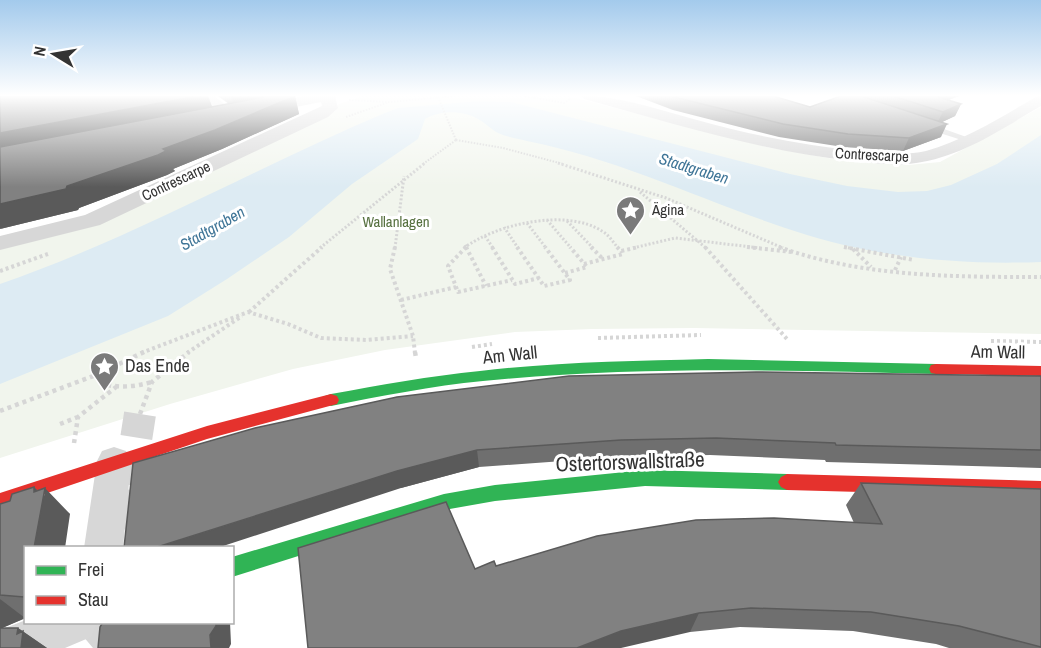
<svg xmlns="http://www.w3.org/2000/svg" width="1041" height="648" font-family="'Archivo Narrow',sans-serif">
<rect width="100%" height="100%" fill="#fff"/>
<path fill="#f1f5ed" d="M363,96H568L771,148L851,162L908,165L940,162L1041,107V334L694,328L592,329L515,332L385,350L293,369L170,404L0,458V246L87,225L335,111L339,104Z"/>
<path fill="#ddebf3" d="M478,101L511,102L790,174L847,186L898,192L927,191L951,185L997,164L1041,135V262C963,265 882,258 807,235C713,206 624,160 527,141C516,138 506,137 496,132C490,128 484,122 478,119C463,110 440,110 425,119L418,139L352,184L289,237L227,279L168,316L0,384V284C133,238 255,168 385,113L398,108Z"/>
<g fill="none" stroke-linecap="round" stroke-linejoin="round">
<path stroke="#d6d6d6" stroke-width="32" stroke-dasharray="32 16" stroke-linecap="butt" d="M129,485L140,414"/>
<path stroke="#d6d6d6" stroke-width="40" stroke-dasharray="40 20" stroke-linecap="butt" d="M122,529L129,483
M93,648L105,638L108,622"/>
<path stroke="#d6d6d6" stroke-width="2" stroke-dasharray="1.5 1.5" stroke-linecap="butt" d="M525,96L564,103L570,99
M438,97L456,140
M349,100L389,102L455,96
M346,117L389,102
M456,140L503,148L563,164
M423,164L456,140"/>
<path stroke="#d6d6d6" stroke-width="3" stroke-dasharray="2 2" stroke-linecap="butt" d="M558,163L666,198L783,248
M640,192L706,248
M547,220L571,248
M567,221L593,248
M527,223L546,248
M504,227L518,248
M485,236L493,248
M465,245L467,248
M844,247L850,248
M320,248L425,163
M395,248L404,176
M464,248C496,224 566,208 602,231C609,235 613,242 618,248
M633,248L675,238L760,248"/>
<path stroke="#d6d6d6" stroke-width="4" stroke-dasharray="3 3" stroke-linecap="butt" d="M395,247L390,269L413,336L415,353
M466,247L486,286
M466,247L448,266L458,292L512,280
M492,247L515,284L539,278
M517,247L544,286L570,280L545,247
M591,247L603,259
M617,247L621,251L639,247
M705,247L787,339
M747,247L792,252
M779,247C862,277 954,277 1041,277
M844,247L914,260
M853,249L871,267
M584,264L623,254L621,251
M895,270L901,257
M0,271L48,254
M565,273L587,267L570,247
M401,300L456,287
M249,312L322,247
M598,338L701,335
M991,341L1041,342
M472,347L492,344
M141,353L248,312L288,324L321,338L366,340L413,336
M187,353L242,316"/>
<path stroke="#d6d6d6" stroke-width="4.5" stroke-dasharray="4 4" stroke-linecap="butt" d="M415,352L416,358
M96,375L102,384C120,388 134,387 152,382
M0,411L96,375L144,352
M140,414L152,382L189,352
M60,424L78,417
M74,443L78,417L116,387"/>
<path fill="#d7d7d7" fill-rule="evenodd" d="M924,124H930L972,139L968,142L924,128Z"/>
<path fill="#d7d7d7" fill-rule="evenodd" d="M198,96H214L239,115L231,120L225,118Z
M305,96H335L338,108L328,117L100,225L0,250V236L85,215L322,106L321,102L260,114L252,109L260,104Z
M582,96C621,96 659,110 697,120C751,135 806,146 862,151C883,153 905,156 926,151C965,140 1001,117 1036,97L1041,96V106C1003,128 966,154 922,162C900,167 877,163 854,161C762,152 673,123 584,99Z
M114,447L126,451L131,461L123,548H84L97,461L102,451Z
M26,620V622H97L91,637L65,648H0V630Z"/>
<path fill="#30b455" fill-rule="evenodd" d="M708,359L936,364L941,365L943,369L941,373L936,374C785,370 634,366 483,381C432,386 381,396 331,406L325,404L323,400L325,396L331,394C381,385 430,376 480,371C556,362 632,361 708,359Z
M645,470L787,474L793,477L796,482L793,487L787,490L645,486L495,501L444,510L232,577V557L444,494L495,485Z"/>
<path fill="#e5322d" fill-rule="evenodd" d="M936,364L1041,366V376L936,374L931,373L929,369L931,365Z
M331,394L337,396L339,400L337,404L207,439L0,509V493L207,426Z
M787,474L1041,481V497L787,490L781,487L778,482L781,477Z"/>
</g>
<path fill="#6f6f6f" d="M208,96L212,107L229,104L218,96H295L299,114L222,149L173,169L175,171L167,175L79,208L78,210L0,229Z
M636,96H773L810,107L841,96H959L948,100L961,104L955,116L942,122L941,137L903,151L843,147L779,137L673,110Z
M1041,376V468L826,462L825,460L710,455L618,457L479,467L401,488L133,463Z
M861,483L1041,489V648H949L936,644L853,631L740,627L690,632L475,569L854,523L846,505Z
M34,487L38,491L70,514L26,548V618L2,628H18L47,648H0V504L10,501Z"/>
<path fill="#5a5a5a" d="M196,96H208L214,112L0,155V133Z
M231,96H295L235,108Z
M295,96L299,114L222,149L173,169L175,171L167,175L79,208L78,210L0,229V204L67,186Z
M934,96H959L928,108Z
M961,104L955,116L936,125L943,112Z
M947,124L941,137L903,151L909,138Z
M477,450L479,467L401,488L217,548H154L397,471Z
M34,487L44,497L45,488L70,514L65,548H34Z
M0,599L25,618L0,629Z
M699,613L690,632L621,648H577L621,631Z
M216,622H230L231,644L229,648H211L210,635Z
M18,628L47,648H21L17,634Z"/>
<path fill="#818181" stroke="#5a5a5a" stroke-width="1.5" d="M0,96H197L0,133Z
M269,96H295L215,130L163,149L166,151L158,155L67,186L66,189L0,204V147Z
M670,96H773L810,107L841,96H864V97L947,124L909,138L848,134L783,124Z
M893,96H935L961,104L943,112Z
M756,372L1041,376V450L836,445L835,443L716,438L621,440L477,450L397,471L154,548H124L133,463L255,428L397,397L569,376Z
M861,483L1041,489V647L959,626L871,612L751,608L699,613L621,631L577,648H308L298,548L446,502L475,569L494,561L496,566L597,536L696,520L774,518L882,524Z
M34,487V492L45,488L34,548H26V590L24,597L0,595V504L10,501L12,494Z
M103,622H216V626L210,635L211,648H98L100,627Z
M0,628H18L17,634L23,631L21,648H0Z"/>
<linearGradient id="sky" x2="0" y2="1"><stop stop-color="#a3caec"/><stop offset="0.51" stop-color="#fff"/><stop offset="1" stop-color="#fff" stop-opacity="0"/></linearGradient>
<rect width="1041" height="187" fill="url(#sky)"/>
<defs>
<symbol id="sight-pin" viewBox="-11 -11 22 30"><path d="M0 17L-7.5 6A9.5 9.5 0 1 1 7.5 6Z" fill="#7a7a7a" stroke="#fff"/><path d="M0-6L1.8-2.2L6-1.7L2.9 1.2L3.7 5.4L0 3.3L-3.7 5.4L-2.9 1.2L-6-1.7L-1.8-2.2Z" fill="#fff"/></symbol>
</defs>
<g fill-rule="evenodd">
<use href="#sight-pin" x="614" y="194" width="33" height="45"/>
<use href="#sight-pin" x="88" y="350" width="33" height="45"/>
</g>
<g text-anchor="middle" stroke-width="6" stroke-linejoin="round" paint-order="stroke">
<g font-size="15" fill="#333" stroke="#fff">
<text transform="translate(872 155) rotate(3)" y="5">Contrescarpe</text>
<text transform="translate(176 181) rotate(-25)" y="5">Contrescarpe</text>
</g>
<g font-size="15" fill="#333" stroke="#fff" text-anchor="start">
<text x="652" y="215">Ägina</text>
</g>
<g font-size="15" fill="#56703f" stroke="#fff">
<text x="396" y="227">Wallanlagen</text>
</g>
<g font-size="16" font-style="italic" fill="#3f7597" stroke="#fff">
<text transform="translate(694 168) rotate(17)" y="6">Stadtgraben</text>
<text transform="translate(212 228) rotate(-30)" y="6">Stadtgraben</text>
</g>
<g font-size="18" fill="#333" stroke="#fff">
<text transform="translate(998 352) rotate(1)" y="6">Am Wall</text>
<text transform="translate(510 355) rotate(-6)" y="6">Am Wall</text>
</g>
<g font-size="18" fill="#333" stroke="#fff" text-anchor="start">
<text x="125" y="372">Das Ende</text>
</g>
<g font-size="21" fill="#333" stroke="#fff">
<text transform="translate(630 462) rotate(-2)" y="7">Ostertorswallstraße</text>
</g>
</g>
<rect x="24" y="546" width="210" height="78" fill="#ffffff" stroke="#adadad" stroke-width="1.5"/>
<rect x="36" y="566" width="30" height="9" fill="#30b455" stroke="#adadad" stroke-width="1.5"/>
<text x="78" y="576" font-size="18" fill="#333333">Frei</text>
<rect x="36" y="596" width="30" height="9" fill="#e5322d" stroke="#adadad" stroke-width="1.5"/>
<text x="78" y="606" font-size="18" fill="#333333">Stau</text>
<g transform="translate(54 54) rotate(281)" stroke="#ffffff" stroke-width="4.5" paint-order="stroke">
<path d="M0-4.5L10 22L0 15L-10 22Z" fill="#333333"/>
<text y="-9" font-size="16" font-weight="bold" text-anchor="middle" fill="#333333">N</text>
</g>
</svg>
